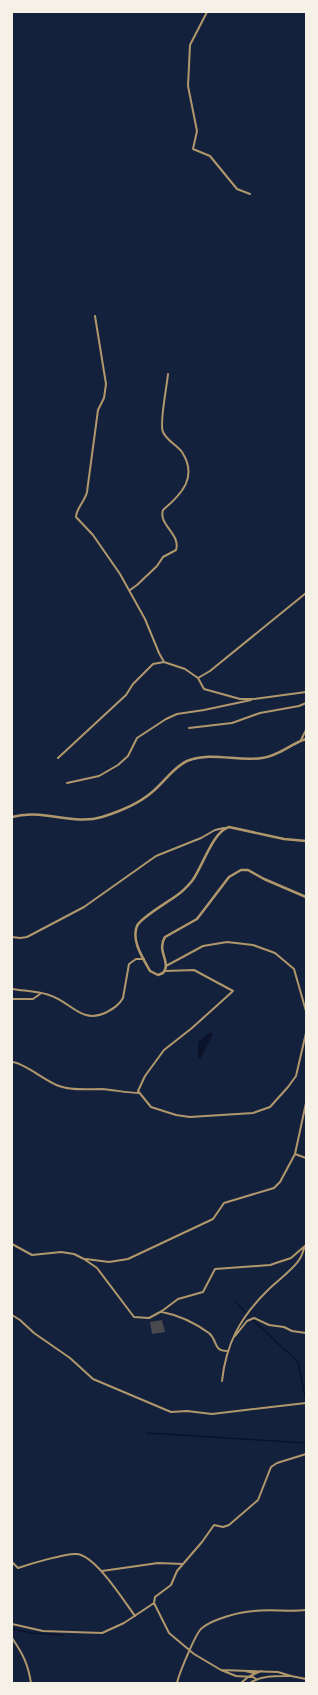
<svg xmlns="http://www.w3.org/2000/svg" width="318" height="1695" font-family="Raleway,sans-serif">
<rect width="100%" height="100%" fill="#14213d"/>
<path fill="#0b132b" d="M210,1032L213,1034L200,1059L198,1058V1042Z"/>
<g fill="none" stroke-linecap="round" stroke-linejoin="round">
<path stroke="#0b132b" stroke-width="1.5" d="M236,1302L245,1312
M253,1320L298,1362L305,1397
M147,1433L306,1443
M12,1629L31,1633L63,1635"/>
</g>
<path fill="#48494c" d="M162,1320L165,1332L152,1334L150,1322Z"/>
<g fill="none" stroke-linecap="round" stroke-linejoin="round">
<path stroke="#b1986c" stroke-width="2" d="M207,12L190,45L188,86L197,131L193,149L210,156L237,189L250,194
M95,316L106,384L104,398L98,410L87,492C85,501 76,509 76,517L93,535L120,574L145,619L159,653L164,662
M130,590L137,585L157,566L163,557L176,550C181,534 158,525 163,510C182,494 198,477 182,452C177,445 167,441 163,432C159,424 167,386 168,374
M198,678L210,671L306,593
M189,728L232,723L260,713L299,706L306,703
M301,740L306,730
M58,758L126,695L133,684L153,664L164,662L185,669L198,678L204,689L240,699H254L306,692
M67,783L99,776L118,765L128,756L137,738L166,719L177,714L204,710L251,700
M12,937L20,938L27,937L84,907L156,856L201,838L215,830L224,828
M166,966L203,946L227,942L253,945L275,953L294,969L306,1011
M165,971L194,970L233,991L192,1028L164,1050L145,1076L138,1091L151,1107L176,1115L190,1117L253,1113L270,1107L288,1087L296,1076L306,1033
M12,989C24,991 37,991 49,995C72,1002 81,1025 107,1012C114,1008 119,1005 123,998L129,964L136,959H144
M12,999H33L40,994
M12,1062C23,1062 45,1081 59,1086C73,1091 88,1089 102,1089C115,1090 127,1093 140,1093
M295,1154L306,1103
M12,1244L32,1255L61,1252L74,1254L84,1259L97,1268L134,1317L149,1318L162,1311L178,1299L203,1292L215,1269L270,1265L291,1258L306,1245
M86,1259L109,1262L128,1259L213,1219L224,1203L274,1188L280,1182L295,1154L306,1158
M162,1312C178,1315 195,1323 209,1333C218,1341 213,1351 227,1351
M12,1315L20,1320L34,1333L70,1358L93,1379L171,1412L187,1411L212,1414L306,1403
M235,1336L247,1321L254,1318L269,1325L284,1327L292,1331L306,1333
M222,1381C226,1344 240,1318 266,1292C275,1282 292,1271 299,1260C302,1256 303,1251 305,1246
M12,1562L18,1568C30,1564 66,1553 77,1554C96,1556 124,1601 135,1616
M102,1571L158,1563L183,1564
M12,1624L43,1631L102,1633L124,1623L154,1603
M12,1638C23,1654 28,1664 31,1683
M221,1670L194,1654L169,1633L154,1603L155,1597L171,1585L177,1571L202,1542L214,1525L223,1527L229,1525L258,1500L271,1467L277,1463L306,1454
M245,1671L254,1673
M291,1676L306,1679
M177,1683C179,1674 196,1632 202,1628C213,1619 239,1612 254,1611C271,1609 289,1612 306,1610
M241,1683L248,1677L261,1671
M250,1683C262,1675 277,1676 291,1676L278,1672L221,1670L236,1676L253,1677L256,1679"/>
<path stroke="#b1986c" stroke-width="2.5" d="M12,817C41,808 73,826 102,817C118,812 138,804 151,793C164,783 172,768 187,761C212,751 237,762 262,758C279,756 290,744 306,739
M306,841L284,839L229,827C213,831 202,868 192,881C187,887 182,892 176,896C168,902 140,918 137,926C131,941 143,958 150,971L158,975L163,973C172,963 156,951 165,937L197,919L229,877L241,870H248L264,879L306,897"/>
</g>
<rect width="318" height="1695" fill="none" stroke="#f6f1e7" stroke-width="26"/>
</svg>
